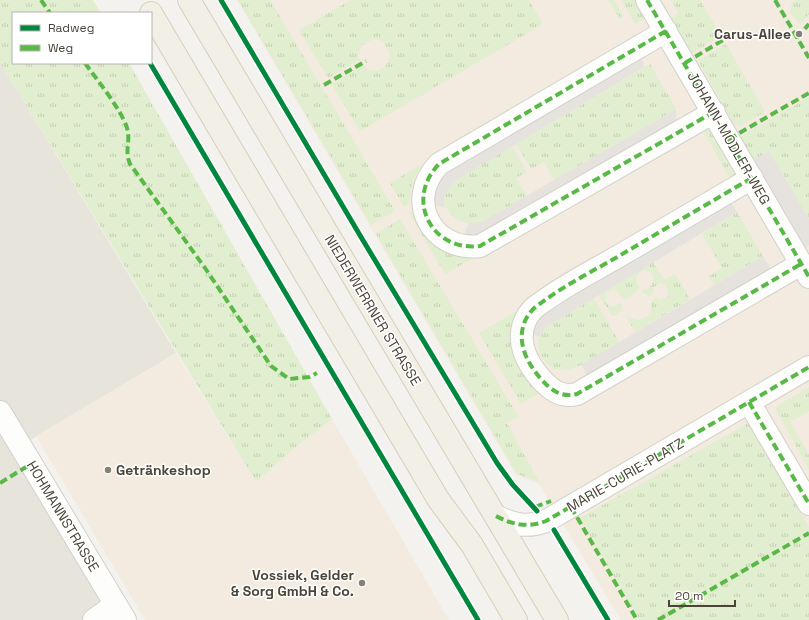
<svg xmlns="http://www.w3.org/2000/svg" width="809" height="620" font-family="'Space Grotesk',sans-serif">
<defs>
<pattern id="grass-tufts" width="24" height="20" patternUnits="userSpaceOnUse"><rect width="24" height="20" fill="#e1eecf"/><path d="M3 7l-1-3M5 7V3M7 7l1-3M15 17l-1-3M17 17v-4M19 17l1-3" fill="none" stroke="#c3cdb2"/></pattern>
</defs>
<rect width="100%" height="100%" fill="#f4f2ee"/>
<path fill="#e7e4dc" d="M0,62L176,353L14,450L114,620H0Z"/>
<path fill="#f3ebdf" d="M237,0H809V620H621L538,483L516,475Z
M176,353L256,482L297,446L332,419L449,620H145L36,436Z"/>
<path fill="url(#grass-tufts)" d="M0,0H93L101,13H13V63H129L332,419L297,446L256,482L0,62Z
M238,0H270L395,211L371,225Z
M351,0H529L543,24L360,131L331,84L364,66L366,69L377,71L386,66L390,54L383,41L373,39L362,45L358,57L360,60L328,78L299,30Z
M608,0H614L624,17L620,19Z
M621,0H638L648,17L635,24Z
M671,0H700L721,36L692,53L671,18L679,13Z
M797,0H809V14L801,23H798L790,12L792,2Z
M726,44L765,112L740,126L734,124L698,61Z
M650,64L676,109L554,180L544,162L531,169L516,144Z
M809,97V219L769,151L754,160L740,137Z
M702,129L713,132L738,171L732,182Z
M512,146L527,172L516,178L527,196L482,222C472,224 461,224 453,216C429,193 459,178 477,167C489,160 500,153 512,146Z
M422,164L413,181L409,203L404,207L390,183Z
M416,211L479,255L445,274L409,213Z
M737,212L763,256L714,285L709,276L722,268L702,234Z
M400,219L518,416L507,423L539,482L517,474L376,234Z
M653,262L664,280L675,274L690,299L635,332L625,314L629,318L640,320L651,314V301L656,298L661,300L668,296V290L666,285L659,283L654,287L653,293L649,296L642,292L643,289H647L652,285L654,278L651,272L644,270L638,274L636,280L639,287L637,291L625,300L622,298L618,291L612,290L607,293L605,300L608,305L613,307L619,303L622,304V310L612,316L599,295Z
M594,298L619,342C598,355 554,392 540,352C536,341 539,335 546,327Z
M531,303L522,320L547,388L521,404L479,333Z
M809,387V411L790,422L809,455V470L776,410L777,406Z
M748,423L809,527V620H639L580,518Z"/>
<path fill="#e6e3df" d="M641,54L644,67L453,182L444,197V205L446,208L431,204L432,191L449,169Z
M676,109V123L485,235L463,237L469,223L482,222Z
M769,151L809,219V245L806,248L754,160Z
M729,199L737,212L546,327L539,337L530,332L541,310Z
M763,256L771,269L589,378L581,365Z"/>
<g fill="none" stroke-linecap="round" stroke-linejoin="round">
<defs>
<path id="minor" d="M647,0L809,277
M666,31L439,164C404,200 432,252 480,246L714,112
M752,178C707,204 663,230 619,256C593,271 565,285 541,303C534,307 528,314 525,321C516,342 527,363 541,379C551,390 561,398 577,394L801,264
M749,402L809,504
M0,412L125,620
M496,516C513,525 528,528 546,521L809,367
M94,620L115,605"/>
<path id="major" d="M189,0L557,620
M151,13L438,499L472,545L516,620"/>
</defs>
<use href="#minor" stroke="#d2d0cb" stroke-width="24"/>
<use href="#major" stroke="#d6cebb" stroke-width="24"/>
<use href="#minor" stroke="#fdfdfc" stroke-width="22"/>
<use href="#major" stroke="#f2efe6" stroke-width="22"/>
<path stroke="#58b947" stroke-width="4" stroke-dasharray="8 4" stroke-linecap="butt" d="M41,0L50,13
M647,0L809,277
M775,0L809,58
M666,31L439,164C404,200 432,252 480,246L714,112
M797,38L809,24
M85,63C97,80 121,109 127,128C131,142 124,150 130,164L205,268L271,366L289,379L309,377L317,373
M685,63L723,40
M324,85L366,61
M729,139L809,93
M752,178C707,204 663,230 619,256C593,271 565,285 541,303C534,307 528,314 525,321C516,342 527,363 541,379C551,390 561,398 577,394L801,264
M749,402L809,504
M0,483L31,464
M535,507L551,501
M571,507L637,620
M496,516C513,525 528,528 546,521L809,367
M658,620L809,533"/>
<defs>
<path id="cycleway" d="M221,0L361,237L497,463L513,485L537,511
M150,63L478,620
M554,530L608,620"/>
</defs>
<use href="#cycleway" stroke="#fff" stroke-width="8"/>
<use href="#cycleway" stroke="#00873e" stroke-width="5"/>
</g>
<g fill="#868178" stroke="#fff" stroke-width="1.5">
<circle cx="799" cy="34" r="4"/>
<circle cx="108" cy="470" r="4"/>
<circle cx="362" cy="583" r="4"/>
</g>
<g text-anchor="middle" stroke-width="3" stroke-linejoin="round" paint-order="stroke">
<g font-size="14" font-weight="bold" fill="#4b4439" stroke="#fff" text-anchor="end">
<text x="791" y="39">Carus-Allee</text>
<text x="116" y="475" text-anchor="start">Getränkeshop</text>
<text x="354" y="580">Vossiek, Gelder<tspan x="354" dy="16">&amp; Sorg GmbH &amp; Co.</tspan></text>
</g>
<g font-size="14" fill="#4b4439" stroke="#fff">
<text transform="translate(729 138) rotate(60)" y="5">JOHANN-MODLER-WEG</text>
<text transform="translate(373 310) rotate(59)" y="5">NIEDERWERRNER STRASSE</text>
<text transform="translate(625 475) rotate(-30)" y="5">MARIE-CURIE-PLATZ</text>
<text transform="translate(63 516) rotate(59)" y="5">HOHMANNSTRASSE</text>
</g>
</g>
<rect x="12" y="12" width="140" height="52" fill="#ffffff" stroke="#b7b4b0"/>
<rect x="20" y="25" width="20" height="6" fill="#00873e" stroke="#b7b4b0"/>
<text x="48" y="32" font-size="12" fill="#4b4439">Radweg</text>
<rect x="20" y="45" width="20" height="6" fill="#58b947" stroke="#b7b4b0"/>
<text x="48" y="52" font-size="12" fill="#4b4439">Weg</text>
<path d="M669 600v6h66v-6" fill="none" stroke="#4b4439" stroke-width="2"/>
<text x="675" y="600" font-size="12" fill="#4b4439" stroke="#ffffff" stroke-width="3" paint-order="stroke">20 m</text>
</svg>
